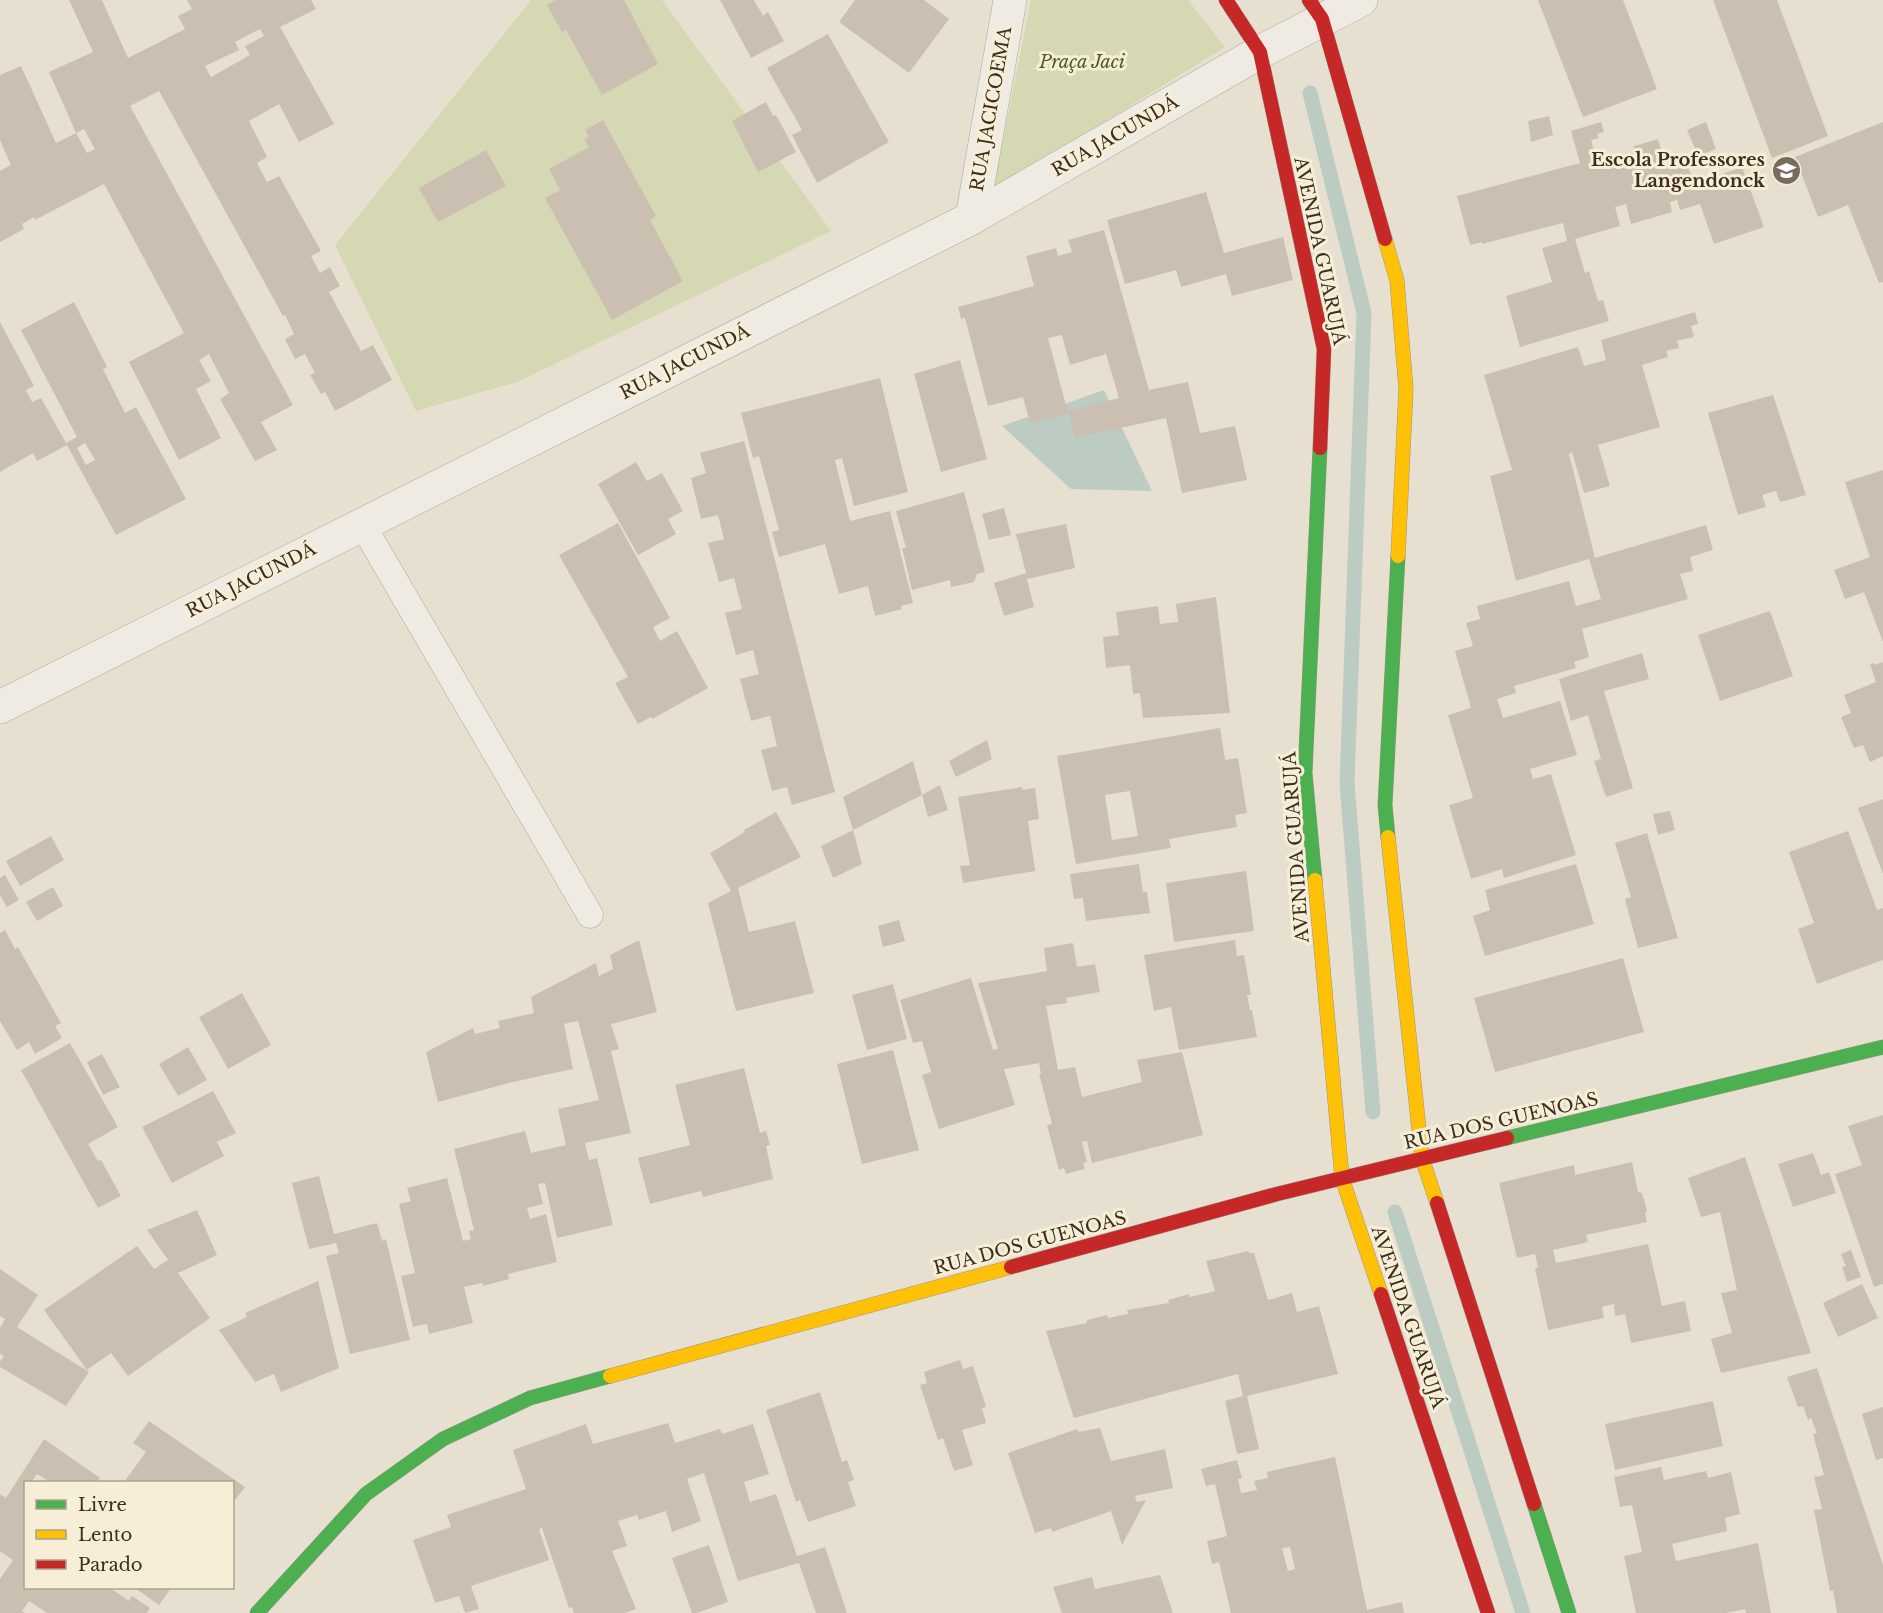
<svg xmlns="http://www.w3.org/2000/svg" width="1883" height="1613" font-family="'Libre Baskerville',serif">
<rect width="100%" height="100%" fill="#e7e0d1"/>
<path fill="#d6d7b3" d="M531,0H662L831,231L517,382L416,411L335,245Z
M1031,0H1188L1225,47L993,191Z"/>
<path fill="#bcccc2" d="M1104,390L1152,491L1071,489L1002,426Z"/>
<g fill="none" stroke-linecap="round" stroke-linejoin="round">
<path stroke="#bcccc2" stroke-width="15" d="M1310,93L1364,313L1347,783L1373,1112
M1395,1212L1523,1613"/>
</g>
<path fill="#cbbfb2" fill-rule="evenodd" d="M69,0H102L128,58L185,29L178,16L192,9L187,0H311L316,9L280,27L334,124L299,142L279,104L249,121L267,157L257,163L267,182L279,176L321,251L311,256L320,273L330,267L340,286L329,292L361,351L373,345L392,380L335,411L325,392L321,394L310,375L315,373L305,354L295,359L285,339L294,334L285,315L283,316L159,91L130,106L293,405L261,422L277,450L255,461L220,399L229,393L209,354L199,360L211,381L196,389L221,438L179,460L129,362L184,333L104,184L35,220L34,217L22,224L24,229L0,242V171L11,165L0,140V75L21,66L56,143L76,133L87,153L95,149L84,129L76,133L49,72L93,52ZM260,29L264,36L245,46L250,55L211,77L205,66L239,50L235,42Z
M556,0H624L658,64L602,95L566,30L562,32L547,5Z
M720,0H754L763,16L768,12L784,41L751,58Z
M855,0H924L949,19L909,73L839,22Z
M1538,0H1623L1657,89L1583,117Z
M1713,0H1777L1828,136L1772,158Z
M828,34L889,142L817,183L792,135L802,130L767,68Z
M766,102L773,116L776,115L796,152L758,172L732,121Z
M1549,116L1553,135L1531,142L1528,121Z
M603,120L656,216L650,220L683,281L612,320L545,198L560,190L549,169L589,147L584,139L589,137L585,130Z
M1601,122L1604,132L1597,134L1599,138L1591,140L1597,162L1635,152L1634,146L1658,139L1664,161L1684,155L1694,184L1742,167L1764,227L1714,244L1700,204L1680,210L1677,200L1670,202L1672,212L1631,224L1626,204L1615,207L1620,226L1575,239L1585,273L1589,271L1598,301L1603,300L1609,321L1520,347L1506,296L1552,282L1542,248L1567,241L1563,223L1482,244V242L1470,245L1457,196L1580,163L1571,131Z
M1706,122L1716,149L1698,156L1687,130Z
M1883,122V282L1879,283L1848,205L1818,217L1795,157Z
M486,150L506,186L438,222L419,188Z
M1206,192L1224,253L1283,237L1293,280L1232,296L1226,274L1181,287L1176,270L1125,284L1107,220Z
M1104,230L1149,390L1188,382L1200,433L1235,426L1247,480L1182,493L1166,418L1075,438L1068,411L1119,398L1106,354L1070,365L1062,335L1048,338L1068,413L1030,423L1023,397L988,406L965,318L961,319L958,307L1034,286L1026,256L1056,248L1058,256L1072,252L1068,240Z
M74,302L107,367L103,369L125,413L136,407L186,499L116,535L67,445L37,461L33,453L0,472V322L34,386L26,390L32,402L41,398L66,443L77,437L21,330ZM85,443L95,460L86,465L77,448Z
M1695,312L1698,324L1691,326L1694,337L1677,341L1679,348L1666,351L1668,357L1642,365L1660,427L1598,445L1610,486L1584,493L1572,452L1569,454L1595,558L1706,525L1713,550L1690,557L1693,571L1680,574L1688,599L1582,629L1589,657L1574,662L1576,668L1514,686L1516,693L1497,699L1503,718L1560,701L1577,755L1530,769L1533,779L1551,774L1576,855L1504,878L1502,869L1471,879L1449,805L1473,798L1448,715L1471,708L1455,651L1473,646L1466,623L1480,619L1477,606L1569,581L1576,606L1601,599L1589,559L1516,581L1490,476L1512,470L1484,375L1578,347L1584,366L1606,360L1601,340Z
M960,360L987,459L941,472L914,374Z
M880,378L908,492L854,506L842,458L835,460L850,521L890,511L913,603L901,606L902,609L875,616L868,586L839,594L825,544L779,557L772,532L779,530L759,456L753,458L741,413Z
M1773,395L1806,495L1780,502L1776,491L1762,495L1766,507L1738,515L1708,413Z
M744,441L835,792L792,805L787,787L772,791L761,750L777,746L770,716L751,721L740,679L759,674L753,650L736,655L725,613L742,609L734,578L719,582L708,543L724,539L718,515L701,519L691,478L706,473L700,453Z
M636,462L647,481L662,473L683,511L668,519L676,534L638,555L598,484Z
M1883,470V642L1864,592L1845,599L1834,570L1870,557L1845,482Z
M964,492L985,572L977,574L974,582L951,587L950,580L912,590L902,548H906L896,511Z
M1004,508L1011,535L989,540L982,514Z
M618,523L670,618L653,627L660,641L677,631L708,688L652,719L651,717L638,724L615,683L628,677L559,555Z
M1066,524L1075,568L1027,579L1034,607L1004,616L994,583L1026,573L1016,534Z
M1216,597L1230,713L1143,718L1140,693L1133,694L1130,665L1106,668L1103,637L1119,635L1116,612L1158,606L1160,624L1178,622L1176,604Z
M1770,611L1793,676L1720,701L1698,635Z
M1642,653L1649,679L1604,691L1633,788L1606,797L1594,761L1601,759L1588,715L1571,721L1559,679Z
M1883,662V756L1870,762L1863,745L1854,748L1841,717L1851,713L1844,695L1876,682L1870,664L1874,663L1875,665Z
M1220,728L1225,760L1238,758L1247,813L1235,815L1237,827L1169,839L1171,848L1076,864L1057,756ZM1130,791L1138,836L1112,840L1105,795Z
M987,740L992,759L956,777L949,761Z
M913,761L922,795L853,830L843,797Z
M940,785L948,810L928,817L922,795Z
M1022,787V790L1035,788L1039,819L1028,821L1035,871L963,883L960,866L970,865L958,797Z
M1883,799V874L1858,808Z
M1670,811L1675,830L1658,835L1653,814Z
M776,812L801,857L738,888L749,932L795,921L814,993L736,1011L708,903L731,891L710,853L745,832L744,830Z
M853,830L862,864L833,878L821,846Z
M1848,831L1877,910L1883,908V960L1817,984L1798,929L1814,923L1789,852Z
M1647,833L1678,938L1638,948L1625,899L1631,897L1615,843Z
M51,836L64,860L20,886L6,861Z
M1139,864L1143,892H1147L1150,913L1086,921L1083,898L1074,899L1070,874Z
M1576,864L1594,924L1485,956L1473,916L1490,910L1485,890Z
M1246,871L1254,931L1174,942L1166,883Z
M5,875L19,900L7,907L0,895V878Z
M53,887L63,906L37,921L26,902Z
M899,920L905,941L883,947L878,926Z
M5,930L15,949L18,947L61,1023L55,1026L62,1038L35,1054L29,1042L17,1050L0,1021V933Z
M639,940L657,1012L611,1024L619,1049L611,1051L631,1133L585,1143L589,1160L597,1158L613,1225L557,1238L545,1183L538,1184L543,1204L527,1208L530,1219L546,1214L557,1262L508,1274L509,1279L483,1286L482,1283L464,1287L473,1323L429,1334L427,1324L413,1327L401,1276L415,1273L399,1204L411,1201L407,1188L447,1178L463,1241L471,1239L469,1231L474,1230L454,1149L525,1131L531,1153L566,1145L558,1109L599,1100L578,1021L564,1024L573,1069L513,1082L438,1102L426,1052L473,1028L475,1034L500,1028L498,1021L534,1013L531,997L596,963L599,976L613,969L610,955Z
M1235,940L1237,956L1244,955L1251,995H1247L1250,1010H1252L1257,1037L1179,1050L1171,1007L1154,1011L1144,955Z
M1073,943L1077,967L1095,964L1100,992L1066,998L1067,1003L1046,1006L1058,1070L1075,1067L1082,1097L1142,1082L1137,1060L1182,1052L1203,1135L1092,1163L1087,1141L1082,1142L1087,1162L1083,1163L1085,1169L1066,1174L1064,1168L1059,1170L1047,1125L1052,1124L1039,1074H1041L1039,1063L1004,1069L1015,1105L939,1129L922,1075L931,1072L922,1041L913,1043L900,1000L971,978L993,1050L998,1049L978,983L1047,971L1044,948Z
M1623,958L1644,1032L1495,1072L1474,998Z
M893,984L907,1039L867,1050L852,995Z
M242,993L271,1045L228,1069L199,1017Z
M70,1043L118,1127L88,1144L98,1161L101,1160L121,1196L98,1208L21,1070Z
M188,1047L207,1080L178,1096L159,1064Z
M893,1050L919,1150L862,1164L837,1064Z
M102,1054L120,1087L103,1095L87,1062Z
M744,1068L760,1133L766,1131L770,1145L766,1146L773,1179L703,1197L701,1191L650,1204L638,1158L690,1145L675,1085Z
M213,1091L236,1133L217,1142L224,1156L172,1183L142,1127Z
M1883,1115V1284L1874,1287L1835,1174L1862,1165L1848,1126Z
M1813,1153L1821,1175L1829,1172L1836,1193L1793,1207L1778,1164Z
M1745,1157L1811,1353L1721,1373L1711,1339L1732,1333L1721,1293L1737,1290L1720,1212L1701,1217L1688,1178Z
M1632,1162L1638,1192L1642,1193L1647,1211L1645,1214L1647,1222L1586,1235L1588,1242L1553,1250L1556,1263L1648,1244L1662,1306L1685,1301L1691,1331L1631,1343L1625,1314L1615,1316L1614,1304L1602,1307L1604,1318L1548,1330L1535,1268L1538,1267L1535,1254L1517,1258L1499,1183L1574,1165L1575,1175Z
M319,1176L334,1234L377,1223L382,1241L386,1239L410,1340L350,1354L326,1256L339,1253L336,1243L309,1249L292,1183Z
M197,1210L217,1255L178,1273L210,1318L128,1376L111,1353L87,1370L44,1310L137,1246L154,1269L168,1260L147,1230Z
M1851,1250L1861,1277L1847,1282L1842,1267L1846,1266L1841,1254Z
M1249,1251V1253H1254L1268,1300L1292,1293L1297,1312L1319,1306L1338,1374L1247,1396L1259,1449L1237,1454L1225,1401L1243,1396L1238,1374L1074,1418L1046,1331L1087,1323V1320L1107,1315L1108,1318L1128,1314L1127,1310L1169,1303L1168,1300L1189,1294L1190,1297L1215,1291L1206,1261Z
M0,1269L38,1295L17,1327L89,1372L66,1406L0,1367V1361L4,1356L0,1354V1328L5,1319L0,1316Z
M318,1281L339,1368L281,1392L274,1374L255,1382L219,1330L247,1317L245,1313Z
M1862,1284L1878,1318L1838,1337L1823,1303Z
M960,1360L963,1369L973,1366L986,1407L982,1408L986,1423L962,1430L973,1465L954,1471L943,1438L938,1440L920,1385L927,1383L924,1372Z
M1817,1368L1883,1565V1613H1837L1833,1590L1830,1591L1814,1510L1822,1509L1814,1477L1824,1475L1813,1434L1817,1433L1811,1418L1808,1420L1803,1406L1798,1407L1787,1377Z
M820,1392L842,1462L847,1460L854,1480L848,1482L856,1506L808,1522L800,1500L796,1502L766,1410Z
M1713,1401L1723,1446L1615,1470L1605,1424Z
M1883,1407V1458L1876,1460L1862,1414Z
M149,1421L245,1487L232,1504V1482H124L146,1452L133,1443Z
M668,1423L675,1443L720,1429L722,1434L753,1424L769,1474L744,1482L750,1502L776,1494L797,1556L825,1547L847,1613H816L799,1563L738,1581L704,1473L687,1479L701,1521L672,1532L666,1511L639,1520L637,1515L618,1521L627,1546L612,1551L636,1609L625,1613H574L572,1607L569,1608L542,1528L539,1529L549,1560L471,1586L479,1609L465,1613L459,1596L435,1603L413,1540L451,1527L447,1515L526,1489L513,1450L586,1424L593,1444Z
M1100,1428L1111,1461L1165,1449L1173,1488L1135,1496L1137,1502L1146,1500L1122,1545L1111,1511L1052,1532L1051,1528L1035,1533L1008,1453L1077,1429L1079,1432Z
M44,1439L100,1478L97,1482H50L37,1474L31,1482H26V1588H110L129,1601L132,1596L150,1608L147,1613H47L29,1601L22,1611L25,1613H0V1579L13,1560L0,1551V1494L6,1498Z
M1335,1457L1367,1610L1402,1602L1404,1613H1231L1219,1562L1212,1564L1207,1541L1227,1536L1215,1484L1206,1486L1201,1469L1237,1460L1242,1478L1238,1479L1241,1493L1257,1490L1254,1481L1268,1478L1267,1472ZM1290,1547L1295,1569L1288,1571L1282,1548Z
M1661,1467L1664,1480L1706,1471L1708,1478L1731,1472L1740,1514L1725,1518L1727,1531L1672,1544L1676,1561L1758,1543L1771,1613H1746L1745,1609L1726,1613H1636L1624,1556L1642,1552L1632,1505L1620,1507L1614,1477Z
M709,1545L728,1602L697,1613H692L672,1558Z
M1160,1575L1173,1613H1062L1053,1587L1092,1577L1095,1589Z
M135,1588H171L159,1605Z"/>
<g fill="none" stroke-linecap="round" stroke-linejoin="round">
<defs>
<path id="lane" d="M362,524L590,915"/>
<path id="street" d="M972,218L1010,0
M0,707L972,218L1260,52L1361,0"/>
<path id="fast" d="M1388,837L1385,805L1398,556
M1315,880L1305,773L1320,448
M1507,1138L1883,1047
M1534,1504L1569,1613
M257,1613L366,1494L443,1439L530,1398L610,1376"/>
<path id="slow" d="M1385,239L1397,281L1406,389L1398,556
M1388,837L1422,1158L1437,1203
M1315,880L1342,1178L1381,1294
M610,1376L1011,1267"/>
<path id="jam" d="M1226,0L1260,52L1324,349L1320,448
M1309,0L1322,19L1385,239
M1437,1203L1534,1504
M1011,1267L1277,1194L1507,1138
M1381,1294L1488,1613"/>
</defs>
<use href="#lane" stroke="#ada599" stroke-width="27"/>
<use href="#street" stroke="#ada599" stroke-width="34"/>
<use href="#fast" stroke="#9c958a" stroke-width="15"/>
<use href="#slow" stroke="#9c958a" stroke-width="15"/>
<use href="#jam" stroke="#9c958a" stroke-width="15"/>
<use href="#lane" stroke="#efebe3" stroke-width="26"/>
<use href="#street" stroke="#efebe3" stroke-width="33"/>
<use href="#fast" stroke="#4caf50" stroke-width="14"/>
<use href="#slow" stroke="#ffc107" stroke-width="14"/>
<use href="#jam" stroke="#c62828" stroke-width="14"/>
</g>
<defs>
<symbol id="school-disc" viewBox="-11 -11 22 22"><circle r="9.5" fill="#786c5e" stroke="#f7eed8"/><path d="M0-5L7-2L0 1L-7-2ZM-4 1L0 2.5L4 1V4Q0 6-4 4Z" fill="#fff"/></symbol>
</defs>
<g fill-rule="evenodd">
<use href="#school-disc" x="1770" y="154" width="33" height="33"/>
</g>
<g text-anchor="middle" stroke-width="6" stroke-linejoin="round" paint-order="stroke">
<g font-size="18" font-style="italic" fill="#4d5a26" stroke="#f7eed8">
<text x="1082" y="68">Praça Jaci</text>
</g>
<g font-size="18" fill="#3d2e20" stroke="#f7eed8">
<text transform="translate(991 109) rotate(-80)" y="6">RUA JACICOEMA</text>
<text transform="translate(1115 136) rotate(-30)" y="6">RUA JACUNDÁ</text>
<text transform="translate(1320 251) rotate(78)" y="6">AVENIDA GUARUJÁ</text>
<text transform="translate(685 362) rotate(-27)" y="6">RUA JACUNDÁ</text>
<text transform="translate(251 580) rotate(-27)" y="6">RUA JACUNDÁ</text>
<text transform="translate(1296 847) rotate(-94)" y="6">AVENIDA GUARUJÁ</text>
<text transform="translate(1501 1121) rotate(-13)" y="6">RUA DOS GUENOAS</text>
<text transform="translate(1030 1243) rotate(-15)" y="6">RUA DOS GUENOAS</text>
<text transform="translate(1408 1317) rotate(71)" y="6">AVENIDA GUARUJÁ</text>
</g>
<g font-size="18" font-weight="bold" fill="#3d2e20" stroke="#f7eed8" text-anchor="end">
<text x="1765" y="166">Escola Professores<tspan x="1765" dy="21">Langendonck</tspan></text>
</g>
</g>
<rect x="24" y="1481" width="210" height="108" fill="#f7eed8" stroke="#ada18e" stroke-width="1.5"/>
<rect x="36" y="1500" width="30" height="9" fill="#4caf50" stroke="#ada18e" stroke-width="1.5"/>
<text x="78" y="1511" font-size="18" fill="#3d2e20">Livre</text>
<rect x="36" y="1530" width="30" height="9" fill="#ffc107" stroke="#ada18e" stroke-width="1.5"/>
<text x="78" y="1541" font-size="18" fill="#3d2e20">Lento</text>
<rect x="36" y="1560" width="30" height="9" fill="#c62828" stroke="#ada18e" stroke-width="1.5"/>
<text x="78" y="1571" font-size="18" fill="#3d2e20">Parado</text>
</svg>
